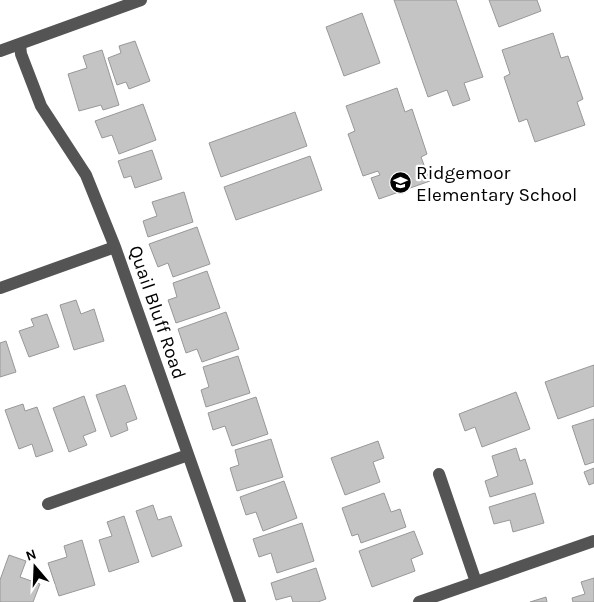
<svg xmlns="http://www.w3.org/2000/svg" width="594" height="602" font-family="Karla,sans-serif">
<rect width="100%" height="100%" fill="#fff"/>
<path fill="#c4c4c4" stroke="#989898" d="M394,0H456L483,77L464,83L470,100L453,106L447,90L428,97Z
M489,0H537L541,11L499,27Z
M362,13L380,63L344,76L326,27Z
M553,33L561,58L568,56L583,99L577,102L585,125L535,142L527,119L519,122L504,77L510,74L502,50Z
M135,41L150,81L129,89L126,82L117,85L108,58L121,53L119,46Z
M102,50L119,105L103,110L101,105L79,111L68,74L87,68L83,56Z
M397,88L405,112L412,109L427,154L421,157L430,181L379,199L371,178L380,175L378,171L363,176L348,134L355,131L346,106Z
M143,104L156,140L119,154L112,135L102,138L95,121Z
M295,112L307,146L221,177L209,143Z
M152,150L162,179L135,188L131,176L124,178L118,161Z
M310,156L322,190L236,220L224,187Z
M184,192L193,222L148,237L143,221L157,216L152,202Z
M197,227L210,264L173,277L168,263L158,267L149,244Z
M207,271L220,308L176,323L168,300L177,297L173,283Z
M76,300L81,314L94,309L104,341L74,350L60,305Z
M226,312L239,349L202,362L197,349L186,353L178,329Z
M47,314L59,347L29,357L19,331L34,326L31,319Z
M6,341L16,372L0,377V343Z
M238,356L250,393L206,407L201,390L209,387L203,367Z
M594,365V406L558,419L545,382Z
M125,385L137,419L126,423L128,430L111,437L96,395Z
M516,392L530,429L482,447L475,427L465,431L459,414Z
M84,396L96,431L83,436L87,445L69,452L53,408Z
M256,397L268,434L232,446L225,426L213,430L208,413Z
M23,404L25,411L37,407L53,451L36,457L32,444L19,449L5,410Z
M594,419V462L585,465L572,426Z
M271,439L283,477L237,491L230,468L239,465L235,450Z
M378,441L384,458L373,462L380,482L345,495L331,458Z
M516,448L520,461L525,459L533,484L490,497L485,481L498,476L492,456Z
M594,468V483L589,485L584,472Z
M284,481L297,518L263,531L256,512L246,515L240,497Z
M384,493L391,512L400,509L406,527L361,543L358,534L352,536L342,508Z
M535,493L544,523L513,532L510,520L494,524L489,507Z
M153,505L158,520L171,516L182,546L152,557L136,511Z
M124,516L139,562L109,572L99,540L112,536L107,522Z
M302,523L314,561L277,573L271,553L259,557L253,539Z
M414,531L423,554L411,559L415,571L372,587L359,551Z
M82,540L95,585L59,596L48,563L67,557L64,546Z
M9,555L26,561L20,577L40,584L33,602H0V580Z
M316,568L326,599L318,602H293L291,596L276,600L271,583Z
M594,578V602H573L572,598L585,594L581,582Z
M546,597L547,602H530Z"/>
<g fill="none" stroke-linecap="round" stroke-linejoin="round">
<path stroke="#545454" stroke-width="12" d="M20,44L21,54L41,106L86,175L115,247L240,602
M0,51L141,0
M0,288L115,247
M439,474L476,582
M48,504L188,455
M419,602L594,541"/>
</g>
<defs>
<symbol id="school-disc" viewBox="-11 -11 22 22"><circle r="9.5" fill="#000" stroke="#fff"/><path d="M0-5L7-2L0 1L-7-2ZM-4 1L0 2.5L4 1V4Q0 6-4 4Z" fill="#fff"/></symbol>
</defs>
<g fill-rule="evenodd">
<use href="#school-disc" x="388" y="170" width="25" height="25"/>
</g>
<g text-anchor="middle" stroke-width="4.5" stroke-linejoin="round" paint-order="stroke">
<g font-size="19" fill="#000" stroke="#fff" text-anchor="start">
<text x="416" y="179">Ridgemoor<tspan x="416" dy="22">Elementary School</tspan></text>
</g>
<g font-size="19" fill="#000" stroke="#fff">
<text transform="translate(158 312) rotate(71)" y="7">Quail Bluff Road</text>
</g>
</g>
<g transform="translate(35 567) rotate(341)" stroke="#ffffff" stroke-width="4" paint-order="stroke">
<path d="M0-4L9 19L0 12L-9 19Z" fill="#000000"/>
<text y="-8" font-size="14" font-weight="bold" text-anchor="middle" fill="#000000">N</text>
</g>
</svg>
